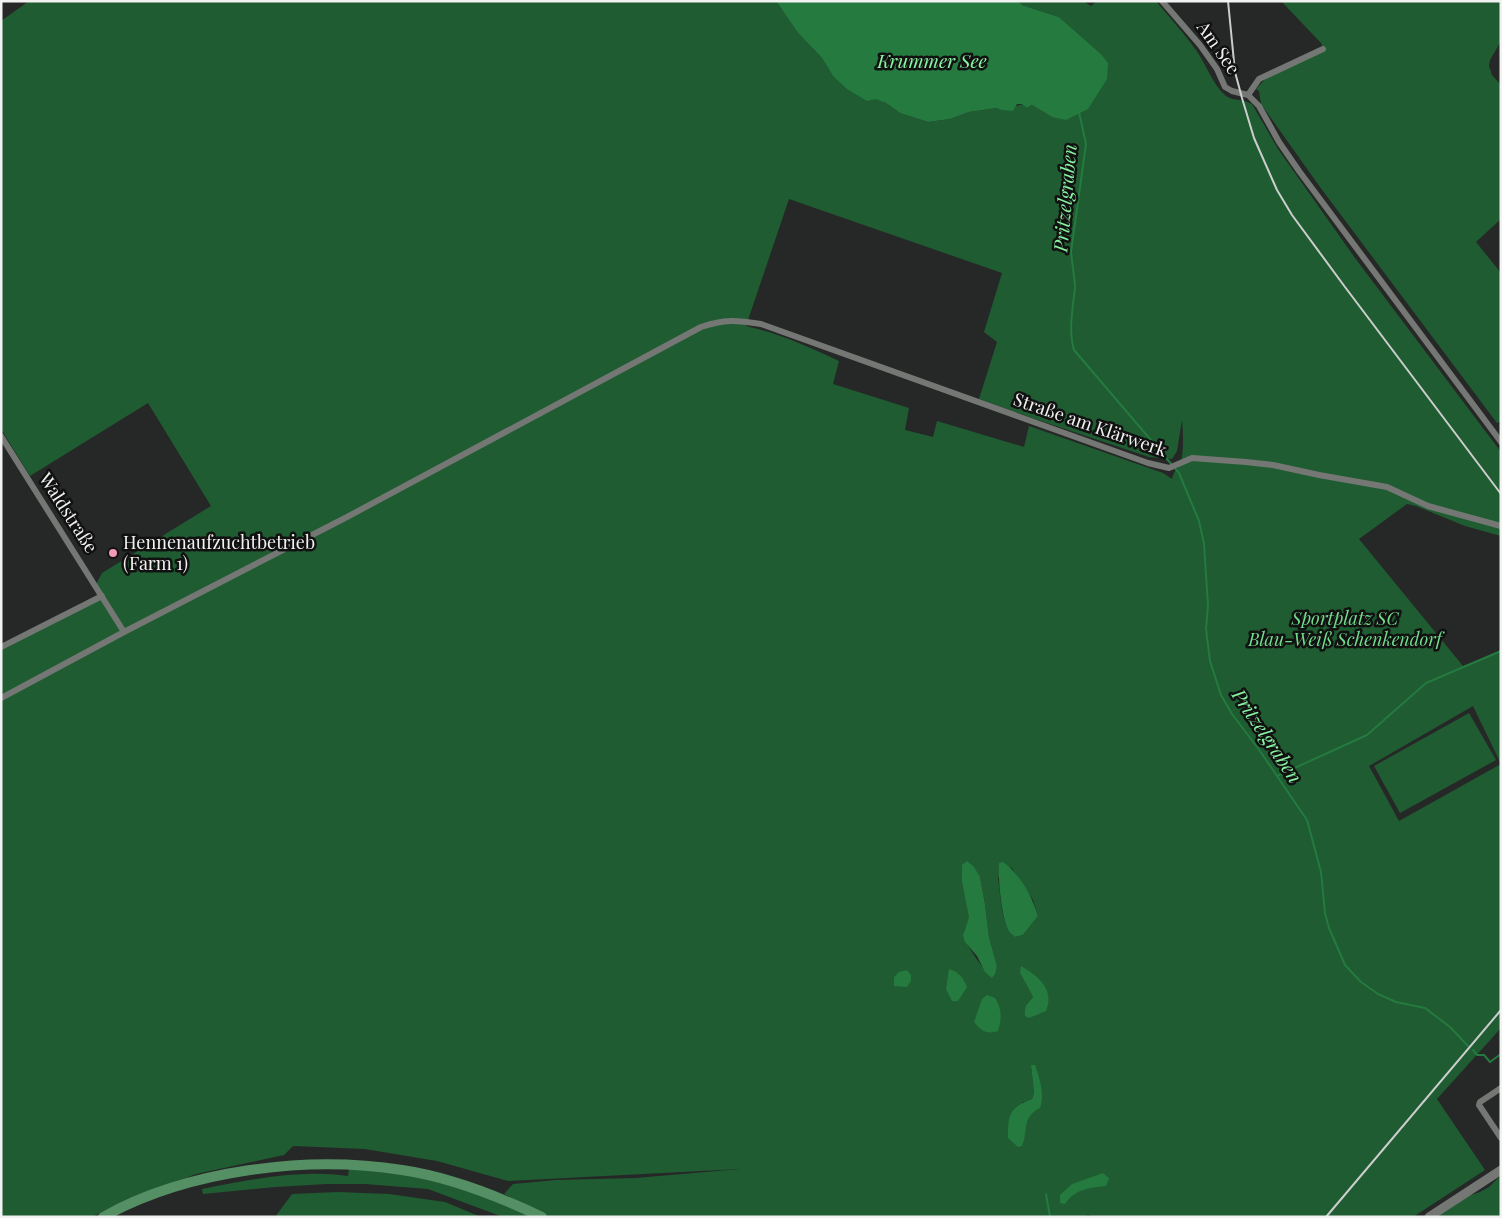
<svg xmlns="http://www.w3.org/2000/svg" width="1502" height="1218" font-family="'Playfair Display',serif">
<rect width="100%" height="100%" fill="#262827"/>
<path fill="#1f5c31" fill-rule="evenodd" d="M29,1H776L798,33L822,58L833,76L886,103L900,113L928,122L950,119L969,112L998,108L1001,110L1023,104L1027,108L1032,105L1052,117L1100,53L1059,17L1022,5L1019,1H1083L1091,6L1097,1H1156C1169,17 1184,33 1196,50C1206,64 1212,84 1226,96C1233,101 1244,99 1252,104L1278,149L1355,258L1501,452V536L1465,526L1416,506L1407,504L1359,539L1463,666L1501,651V1028L1437,1099L1485,1170L1413,1217H1093L1088,1215L1084,1217H550L504,1194L513,1184L556,1180L636,1178L740,1169L508,1181L437,1161L365,1149L293,1146L284,1155L196,1174L124,1201L92,1217H1V650L100,599L94,588L102,573L211,506L148,403L30,476L1,429V21ZM789,199L1002,273L984,332L997,342L979,399L1032,418L1149,457L1172,459L1177,451L1182,420C1183,431 1184,450 1181,461C1179,467 1173,472 1172,479L1163,473L1029,426L1024,447L937,421L933,437L905,430L909,408L833,384L839,361C809,347 778,333 746,326ZM1473,706L1501,764L1399,821L1369,766ZM1011,867L1033,900L1038,916L1023,935L1015,937C1000,924 1001,896 998,878ZM980,877L985,904L989,937L997,966L992,977C986,974 964,942 964,936C963,929 969,923 969,917C970,908 964,892 962,882ZM1020,973L1046,1011L1027,1003L1033,997ZM1031,1065L1040,1108L1033,1112L1027,1118L1022,1103L1032,1099L1034,1093Z
M1281,1H1501V41L1490,60L1489,66L1492,75L1501,85V219L1476,242L1501,273V421L1497,423L1320,187L1261,104L1259,91L1256,89L1267,77L1324,51L1321,43Z
M1469,713L1496,760L1400,813L1374,766Z
M349,1169C375,1171 401,1173 426,1179C463,1187 497,1202 532,1217H503L428,1189L365,1184H327L275,1187L203,1194L202,1189C249,1180 299,1169 348,1176Z
M1501,1175V1217H1437L1468,1196L1480,1192L1489,1187Z
M338,1192L389,1194L445,1202L481,1217H275L292,1194Z"/>
<path fill="#247a3f" d="M776,1H1019L1022,5L1059,17L1100,53L1108,63L1107,79L1088,109L1066,120L1052,117L1032,105L1027,108L1022,104H1017L1013,111L1001,110L997,108L969,112L950,119L928,122L900,113L886,103L876,99L867,101L847,89L833,76L822,58L798,33Z
M967,861L974,867L980,877L985,904L989,937L997,966L995,974L992,978L985,972L977,956L965,942L963,935L969,917L962,882V865Z
M1003,862C1020,874 1032,896 1038,916L1023,935L1015,937C1014,936 1009,932 1009,931C1001,918 998,878 999,863Z
M1021,966C1038,976 1055,989 1046,1011L1029,1018L1025,1016C1024,1007 1027,1003 1033,997L1020,973Z
M949,969C959,972 963,977 967,987L958,1001H952L946,989Z
M907,970L911,975V981L907,987L894,986V977L899,972Z
M987,995L995,998C1002,1009 1002,1018 998,1031C987,1035 980,1030 974,1022L982,999Z
M1031,1065H1035C1040,1080 1045,1094 1040,1108C1021,1118 1029,1129 1022,1146L1018,1147L1008,1138C1008,1114 1009,1108 1032,1099L1034,1093Z
M1103,1173L1109,1178L1106,1186C1089,1188 1075,1189 1065,1204L1060,1203V1195L1072,1184Z"/>
<g fill="none" stroke-linecap="round" stroke-linejoin="round">
<path stroke="#247a3f" stroke-width="2" d="M1075,285L1071,252L1086,144L1079,112
M1075,287C1073,308 1068,329 1074,350L1179,473L1199,521L1204,544L1208,605L1206,629L1210,661L1221,695L1232,714L1260,751L1307,820L1321,872L1325,913L1329,928L1345,965L1361,982L1378,994L1396,1002L1425,1008L1450,1027L1468,1046
M1277,776L1367,735L1426,683L1501,651
M1473,1050L1477,1055H1484L1490,1062L1501,1054
M1046,1194L1050,1217"/>
<path stroke="#757775" stroke-width="6" d="M1162,1L1200,45L1217,69L1225,87L1232,91L1248,95L1259,106L1279,142L1299,171L1501,442
M1248,95L1259,79L1323,49
M1,436L124,632
M1,647L102,596
M1,698L124,632L347,517L701,327C725,319 736,320 761,324L1148,463L1169,468L1192,458L1246,462L1273,465L1319,475L1387,487L1428,506L1501,526
M1501,1088L1480,1102L1479,1105L1501,1138"/>
<path stroke="#757775" stroke-width="9" d="M1429,1217L1501,1170"/>
<path stroke="#559065" stroke-width="10" d="M103,1217C187,1170 307,1155 402,1170C450,1177 498,1196 542,1217"/>
<path stroke="#cccecd" stroke-width="2" d="M1228,1L1235,72L1242,98L1254,138L1277,190L1292,215L1345,287L1501,494
M1326,1217L1501,1010"/>
</g>
<circle fill="#f09ab5" stroke="#101110" stroke-width="2" cx="113" cy="553" r="5"/>
<g text-anchor="middle" stroke-width="5" stroke-linejoin="round" paint-order="stroke">
<g font-size="18" fill="#f1f2f1" stroke="#101110">
<text transform="translate(1218 48) rotate(55)" y="6">Am See</text>
<text transform="translate(1090 425) rotate(19)" y="6">Straße am Klärwerk</text>
<text transform="translate(68 513) rotate(57)" y="6">Waldstraße</text>
</g>
<g font-size="18" fill="#f1f2f1" stroke="#101110" text-anchor="start">
<text x="123" y="549">Hennenaufzuchtbetrieb<tspan x="123" dy="21">(Farm 1)</tspan></text>
</g>
<g font-size="18" font-style="italic" fill="#71dd8c" stroke="#101110">
<text x="1345" y="625">Sportplatz SC<tspan x="1345" dy="21">Blau-Weiß Schenkendorf</tspan></text>
</g>
<g font-size="19" font-style="italic" fill="#88f4a2" stroke="#101110">
<text x="932" y="68">Krummer See</text>
<text transform="translate(1065 198) rotate(-85)" y="7">Pritzelgraben</text>
<text transform="translate(1267 736) rotate(56)" y="7">Pritzelgraben</text>
</g>
</g>
<rect width="1502" height="1218" fill="none" stroke="#f1f2f1" stroke-width="5"/>
</svg>
